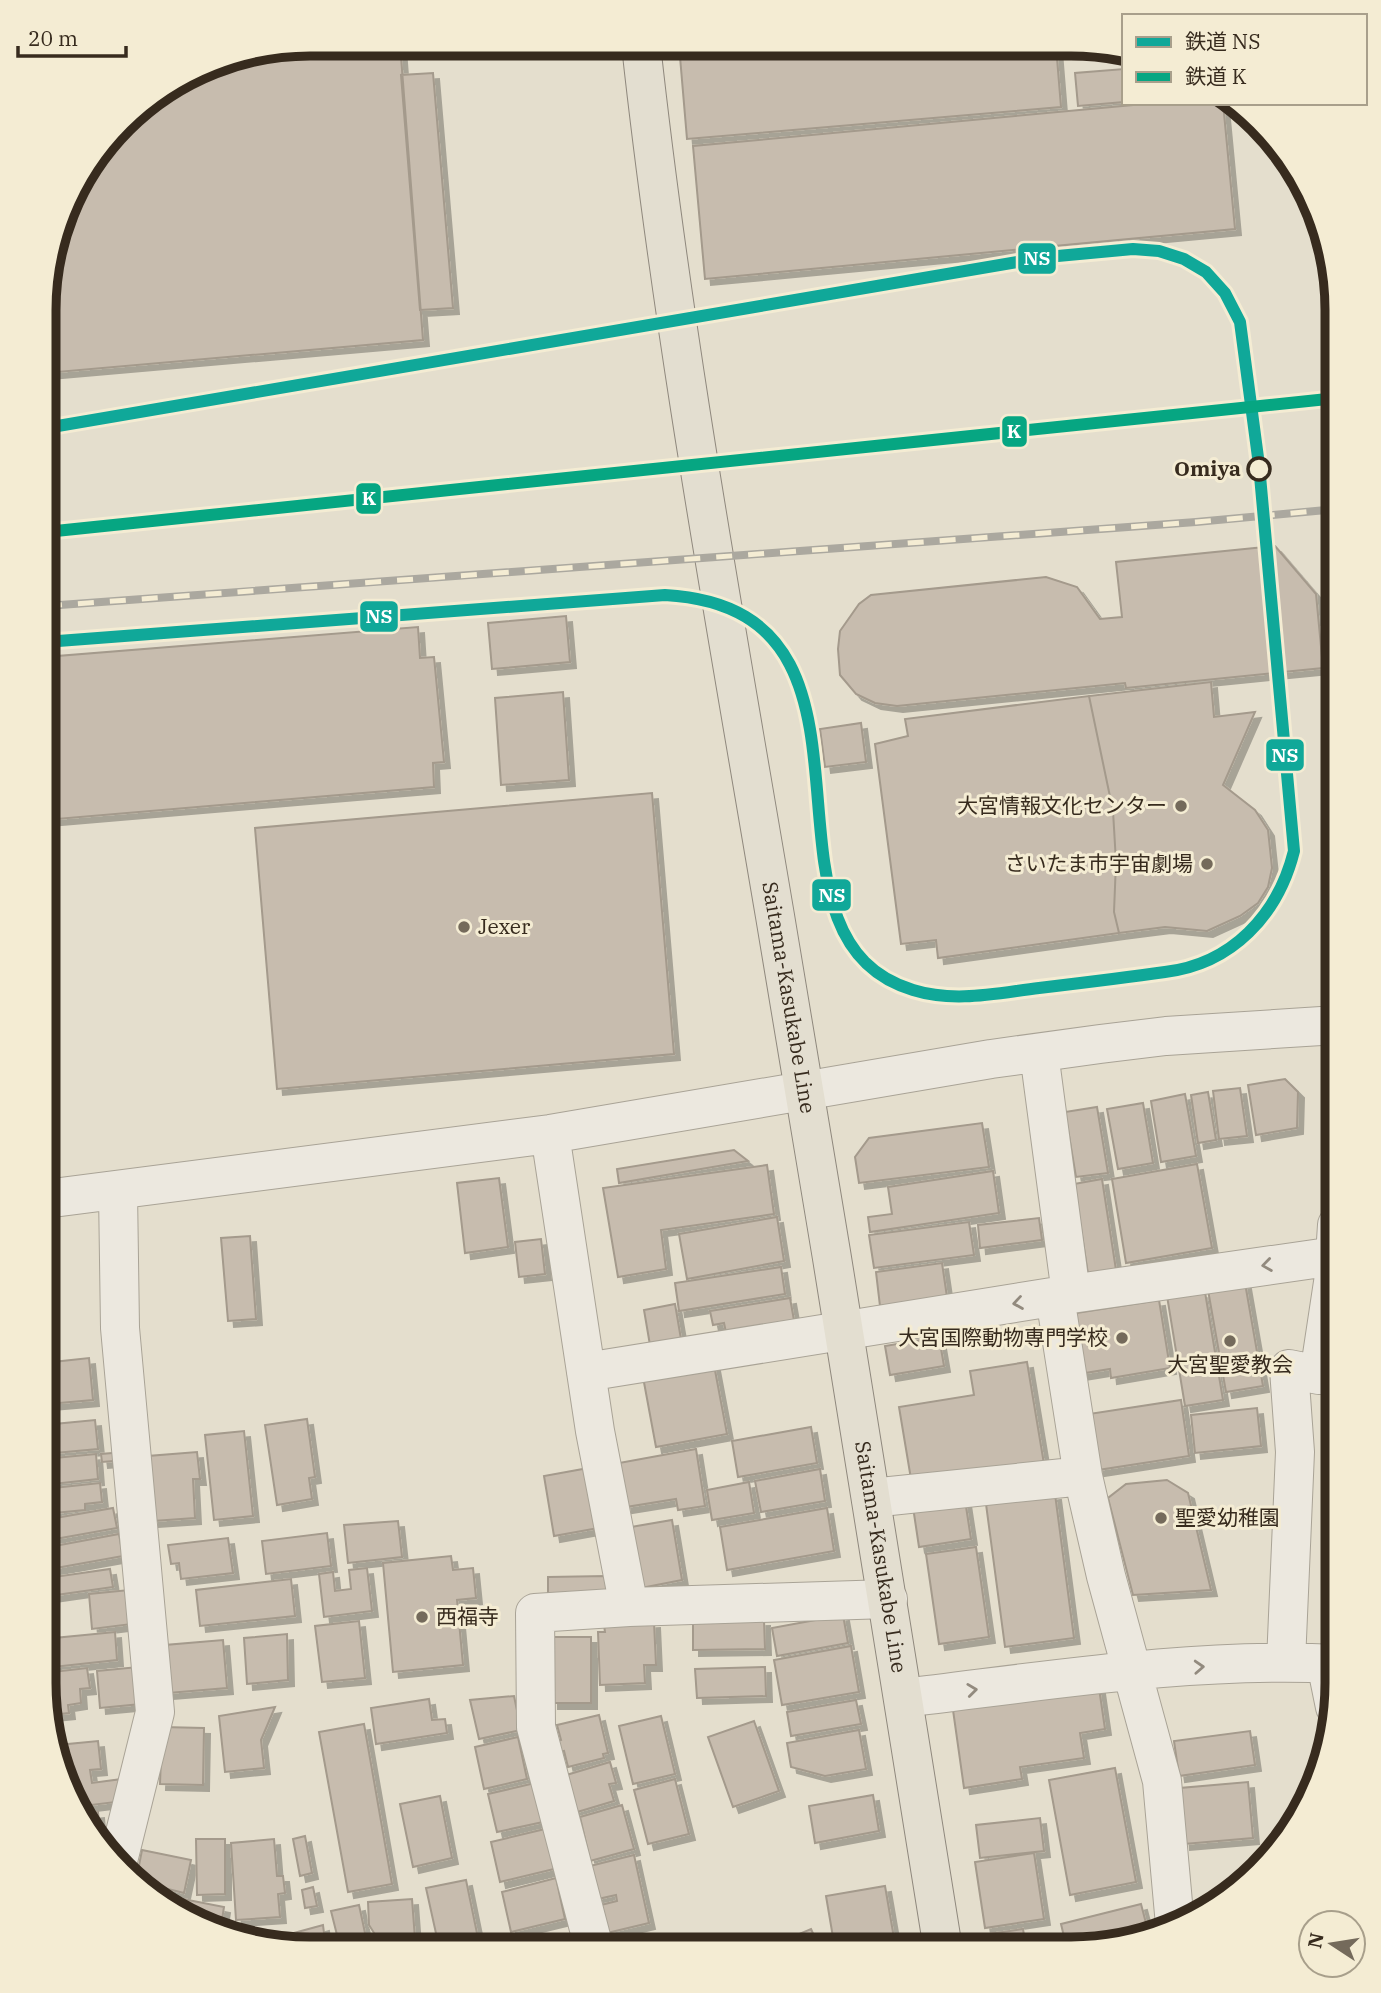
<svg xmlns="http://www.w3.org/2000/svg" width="1381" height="1993" font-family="'IBM Plex Serif','Noto Sans JP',serif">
<defs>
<filter id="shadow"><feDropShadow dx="6" dy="6" stdDeviation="0" flood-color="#0004"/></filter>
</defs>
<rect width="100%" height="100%" fill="#e4decd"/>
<path fill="#c7bcae" stroke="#a49a8c" stroke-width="2" filter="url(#shadow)" d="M310,44H400L423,340L46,373V275L79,177L135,110L224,58Z
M679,45H891L892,56L1005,46H1056L1061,107L687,139Z
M1124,69V102L1078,106L1075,73Z
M433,73L453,308L420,310L401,75Z
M1155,103H1223L1235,229L705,279L693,146Z
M1275,546L1316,594L1323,668L1126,688L1125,683L897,706L875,703L856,694L840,675L838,649L840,631L859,604L871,595L1046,577L1077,587L1100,619L1122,617L1116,562Z
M566,616L570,662L492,669L488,623Z
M418,627L420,658L434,657L444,762L433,763L434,787L45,820V657Z
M1211,682L1214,717L1255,712L1223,785L1255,810L1268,830L1272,868L1268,887L1258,903L1240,916L1207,931L1165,927L1119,933L1114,912L1116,862L1113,811L1089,696Z
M563,692L569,780L501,785L495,698Z
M1089,696L1113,811L1116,862L1114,912L1119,933L938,958L936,940L901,944L875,744L908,736L905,719Z
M861,723L866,762L825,767L820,729Z
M652,793L674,1054L277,1089L255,828Z
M1285,1079L1298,1092L1297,1128L1256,1135L1248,1085Z
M1240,1088L1247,1136L1219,1139L1213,1091Z
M1208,1092L1216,1140L1198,1143L1191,1095Z
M1185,1094L1196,1156L1161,1162L1151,1101Z
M1143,1103L1153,1163L1118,1169L1107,1109Z
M1097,1107L1108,1173L1076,1177L1065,1112Z
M982,1123L989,1167L859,1183L855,1157L869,1138Z
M734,1150L748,1161L619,1183L617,1169Z
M1197,1164L1212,1248L1126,1263L1112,1179Z
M767,1165L774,1214L661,1230L666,1269L618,1277L603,1188Z
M993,1171L999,1213L870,1232L868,1217L892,1214L888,1187Z
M499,1178L508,1247L465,1253L457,1183Z
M1102,1179L1116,1270L1088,1274L1074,1184Z
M777,1217L784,1261L687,1279L679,1234Z
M1039,1218L1042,1240L980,1248L978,1225Z
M969,1222L974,1255L874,1268L869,1235Z
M250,1236L256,1319L228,1321L221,1238Z
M541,1239L545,1274L519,1277L515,1242Z
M942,1263L947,1297L880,1306L876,1272Z
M781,1267L785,1294L679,1311L675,1283Z
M1245,1283L1263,1386L1226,1392L1208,1290Z
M1205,1292L1223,1400L1185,1406L1167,1296Z
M790,1298L795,1326L727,1337L724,1323L713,1325L710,1311Z
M1159,1300L1170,1368L1111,1378L1110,1369L1079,1374L1070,1314Z
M675,1304L682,1345L651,1351L644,1310Z
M939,1337L944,1366L890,1375L885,1346Z
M89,1358L93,1400L48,1404L44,1363Z
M1027,1362L1044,1464L912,1485L899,1407L974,1395L970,1371Z
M714,1365L727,1434L656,1447L643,1377Z
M1181,1400L1189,1456L1098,1470L1089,1414Z
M1257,1408L1261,1446L1195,1453L1191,1415Z
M307,1419L315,1477L309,1478L312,1499L277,1505L265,1425Z
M95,1420L98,1449L44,1454V1425Z
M811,1427L817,1463L738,1477L732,1441Z
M244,1431L253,1516L214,1520L205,1435Z
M696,1449L705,1506L678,1510L676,1499L626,1507L619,1463Z
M124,1452L125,1460L102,1462L101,1454Z
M197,1452L200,1479H193L195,1518L153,1521L148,1456Z
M96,1454L98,1479L44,1485V1459Z
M594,1467L604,1527L554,1536L544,1476Z
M820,1469L825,1501L761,1512L755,1481Z
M1167,1480L1188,1493L1211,1590L1133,1595L1108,1498L1126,1484Z
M749,1482L754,1513L712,1520L707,1490Z
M100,1483L102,1502L85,1504V1510L44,1514V1489Z
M1055,1494L1074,1638L1005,1647L986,1504Z
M965,1500L971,1539L919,1547L913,1507Z
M113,1508L117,1528L44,1541V1520Z
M827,1508L834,1551L727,1570L720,1527Z
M672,1520L682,1580L636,1589L625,1528Z
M398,1521L402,1557L348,1563L344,1525Z
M327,1533L331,1566L266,1574L262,1541Z
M119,1534L123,1556L45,1570L44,1548Z
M228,1538L233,1573L181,1579L179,1563L171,1564L168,1545Z
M976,1547L989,1637L939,1644L926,1554Z
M451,1556L453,1570L473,1568L476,1598L457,1600L463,1665L393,1672L383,1563Z
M367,1568L372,1611L324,1617L319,1574L333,1572L335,1591L351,1589L349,1570Z
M110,1569L113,1587L49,1596L47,1578Z
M606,1576V1594L548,1596V1577Z
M291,1579L295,1616L200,1626L196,1590Z
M129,1590L132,1624L92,1629L89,1594Z
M843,1615L848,1643L777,1656L772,1628Z
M764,1620L765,1649L693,1650V1621Z
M359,1621L365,1678L322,1682L315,1626Z
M654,1622L656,1665H644L645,1683L600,1685L598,1632H605L604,1625Z
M115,1632L117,1660L44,1668V1639Z
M287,1634L288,1680L247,1684L244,1638Z
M552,1637H591V1703H552Z
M223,1640L227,1688L168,1693L165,1645Z
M851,1646L859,1692L782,1705L774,1660Z
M138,1667L141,1704L100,1708L97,1671Z
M765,1667L766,1696L697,1698L695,1669Z
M87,1668L90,1688L80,1689L81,1703L68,1705L69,1713L51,1715L44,1673Z
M1099,1688L1105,1729L1080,1733L1084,1758L1020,1767L1022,1779L964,1788L953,1710Z
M514,1696L521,1730L479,1739L470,1700Z
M429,1699L432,1720L445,1719L447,1733L376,1744L371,1708Z
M856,1700L861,1724L791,1736L787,1712Z
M275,1707L261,1740L264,1768L225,1772L219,1716Z
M599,1715L608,1753L603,1754L604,1758L568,1767L564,1751L558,1752L555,1741L561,1740L557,1725Z
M661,1716L675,1774L633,1784L619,1726Z
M754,1721L779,1791L733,1807L708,1737Z
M364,1724L392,1884L348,1892L319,1732Z
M162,1727L204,1728L203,1785L160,1784Z
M859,1730L866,1769L825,1776L791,1767L787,1743Z
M1250,1731L1255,1765L1179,1776L1174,1741Z
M518,1737L527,1779L484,1789L475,1747Z
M98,1741L101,1769L90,1770L92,1783L122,1779L124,1801L75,1807L58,1745Z
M610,1762L616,1783L609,1784L614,1801L574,1813L563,1776Z
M1115,1768L1136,1882L1070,1895L1049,1780Z
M675,1779L689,1834L648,1844L634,1790Z
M1248,1782L1253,1838L1184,1844L1180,1788Z
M535,1783L543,1822L497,1832L488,1794Z
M873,1795L879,1831L815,1843L809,1806Z
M440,1796L452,1858L413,1867L400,1804Z
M622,1805L634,1849L590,1861L580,1817Z
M98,1812L101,1846L80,1814Z
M1040,1818L1044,1851L980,1858L976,1825Z
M545,1829L554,1869L500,1882L491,1842Z
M305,1836L312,1873L300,1876L293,1839Z
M196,1839H225V1894L197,1895Z
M274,1839L277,1876H283L285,1893L278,1894L280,1917L236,1920L231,1843Z
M142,1850L191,1860L184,1893L136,1881Z
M1034,1853L1044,1919L985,1928L975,1862Z
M634,1855L649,1923L607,1933L601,1905L617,1901L616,1895L598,1899L590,1866Z
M556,1878L565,1919L511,1932L502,1892Z
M466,1880L479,1943L439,1947L426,1888Z
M885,1886L894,1938L835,1949L826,1896Z
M313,1887L317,1906L305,1908L302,1890Z
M153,1897L168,1899L166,1906L162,1904Z
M183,1899L224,1907L221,1926L181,1911Z
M412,1899L415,1939L395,1942L376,1936L369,1925L368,1902Z
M1141,1904L1148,1931L1067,1949L1061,1924Z
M359,1905L368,1947H340L331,1911Z
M323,1925L325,1941L316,1943L317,1947H275L261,1942Z
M811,1929L820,1949L774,1948L773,1945Z
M1023,1929L1026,1947L991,1949L989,1934Z
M655,1936L658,1948H608Z
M574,1937L577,1948H540V1946Z
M428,1942L429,1947H405Z"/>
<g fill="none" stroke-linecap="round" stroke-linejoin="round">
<defs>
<path id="minor" d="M1039,1053L1071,1294
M550,1134L595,1431L629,1607L535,1613L536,1727L594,1948
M45,1199L550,1134L991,1059L1100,1044L1166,1036L1337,1025
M1055,1297L1083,1476L1106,1576L1162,1781L1175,1925
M586,1372L1071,1294L1335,1256L1337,1225
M871,1498L1083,1476
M629,1607L888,1599
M1286,1662L1295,1452L1289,1369L1319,1375L1337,1256
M1326,1663L1335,1707
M904,1698C1047,1681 1192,1657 1337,1664
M117,1865L155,1712L120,1328L118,1191"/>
<g id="major">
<path id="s1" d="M641,45C673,337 726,626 775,916C833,1260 889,1604 943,1949"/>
</g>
</defs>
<use href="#minor" stroke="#a9a396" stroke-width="40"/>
<use href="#major" stroke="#8f887d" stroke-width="40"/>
<use href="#minor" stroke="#ece8df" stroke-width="38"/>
<use href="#major" stroke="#e3ded0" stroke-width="38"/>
<defs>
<path id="rail" d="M46,606L1196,522L1337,509"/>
</defs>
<use href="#rail" stroke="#aba89f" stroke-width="8"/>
<use href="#rail" stroke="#f4ecd3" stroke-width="5" stroke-dasharray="16" stroke-linecap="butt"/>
<defs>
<path id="rail-1" d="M45,642L665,595C916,609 734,937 913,990C955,1003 997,993 1039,988C1081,983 1123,978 1165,972C1232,964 1278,915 1294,851L1259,465L1240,322L1225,293L1206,272L1184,259L1159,251L1133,249L1047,257L46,428"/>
<path id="rail-2" d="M46,532L1337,398"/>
</defs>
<use href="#rail-1" stroke="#f4ecd3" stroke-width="18"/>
<use href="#rail-2" stroke="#f4ecd3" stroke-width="18"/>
<use href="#rail-1" stroke="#10a899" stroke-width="12"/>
<use href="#rail-2" stroke="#06a682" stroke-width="12"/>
</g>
<defs><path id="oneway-chevron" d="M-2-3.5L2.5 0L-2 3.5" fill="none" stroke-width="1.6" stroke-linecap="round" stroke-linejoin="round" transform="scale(1.75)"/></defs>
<g stroke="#928a7e">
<use href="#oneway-chevron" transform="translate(1267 1265) rotate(172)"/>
<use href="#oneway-chevron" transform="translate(1018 1303) rotate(171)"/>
<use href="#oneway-chevron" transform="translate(1199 1667) rotate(-3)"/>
<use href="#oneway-chevron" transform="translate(972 1690) rotate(-7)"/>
</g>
<circle fill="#f4ecd3" stroke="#372b1e" stroke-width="3.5" cx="1259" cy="469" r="11"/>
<g fill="#746a5b" stroke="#f4ecd3" stroke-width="2.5">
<circle cx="1181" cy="806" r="7"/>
<circle cx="1207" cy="864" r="7"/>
<circle cx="464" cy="927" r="7"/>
<circle cx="1122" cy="1338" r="7"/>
<circle cx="1230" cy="1341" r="7"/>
<circle cx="1161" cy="1518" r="7"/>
<circle cx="422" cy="1617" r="7"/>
</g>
<g text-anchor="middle" stroke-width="6" stroke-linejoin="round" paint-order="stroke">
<g font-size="21" font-weight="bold" fill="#372b1e" stroke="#f4ecd3" text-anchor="end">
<text x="1241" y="476">Omiya</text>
</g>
<g font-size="21" fill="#372b1e" stroke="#f4ecd3" text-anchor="end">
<text x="1167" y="813">大宮情報文化センター</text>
<text x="1193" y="871">さいたま市宇宙劇場</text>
<text x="478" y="934" text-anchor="start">Jexer</text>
<text x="1108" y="1345">大宮国際動物専門学校</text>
<text x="1230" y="1372" text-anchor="middle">大宮聖愛教会</text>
<text x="1175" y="1525" text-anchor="start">聖愛幼稚園</text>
<text x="436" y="1624" text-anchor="start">西福寺</text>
</g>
<g font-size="21" fill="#372b1e" stroke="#f4ecd3">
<text dy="7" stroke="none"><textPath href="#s1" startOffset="964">Saitama-Kasukabe Line</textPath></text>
<text dy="7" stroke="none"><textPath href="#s1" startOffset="1531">Saitama-Kasukabe Line</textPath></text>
</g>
</g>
<path d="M0 0H1381V1993H0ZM310 56H1071A254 254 0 0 1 1325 310V1683A254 254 0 0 1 1071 1937H310A254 254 0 0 1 56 1683V310A254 254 0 0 1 310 56Z" fill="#f4ecd3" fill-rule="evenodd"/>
<path fill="none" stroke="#372b1e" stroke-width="9" d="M310 56H1071A254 254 0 0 1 1325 310V1683A254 254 0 0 1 1071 1937H310A254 254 0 0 1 56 1683V310A254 254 0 0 1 310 56Z"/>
<g stroke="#f4ecd3" stroke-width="2.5">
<rect x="1017" y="242" width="40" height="33" rx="7" fill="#10a899"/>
<rect x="1001" y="415" width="27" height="33" rx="7" fill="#06a682"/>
<rect x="355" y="482" width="27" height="33" rx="7" fill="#06a682"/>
<rect x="359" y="600" width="40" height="33" rx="7" fill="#10a899"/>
<rect x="1265" y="738" width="40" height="34" rx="7" fill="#10a899"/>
<rect x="811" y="878" width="41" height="34" rx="7" fill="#10a899"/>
</g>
<g font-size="19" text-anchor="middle" font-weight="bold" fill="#fff">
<text x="1037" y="265">NS</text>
<text x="1014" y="438">K</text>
<text x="369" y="505">K</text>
<text x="379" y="623">NS</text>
<text x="1285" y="762">NS</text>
<text x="832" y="902">NS</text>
</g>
<rect x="1122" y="14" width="245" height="91" fill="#f4ecd3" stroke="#a89f8b" stroke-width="2"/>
<rect x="1136" y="37" width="35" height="10" fill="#10a899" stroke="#a89f8b" stroke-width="2"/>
<text x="1185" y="49" font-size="21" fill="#372b1e">鉄道 NS</text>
<rect x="1136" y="72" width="35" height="10" fill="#06a682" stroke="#a89f8b" stroke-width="2"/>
<text x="1185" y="84" font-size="21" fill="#372b1e">鉄道 K</text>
<g transform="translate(1332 1944) rotate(282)"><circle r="33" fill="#f4ecd3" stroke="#a89f8b" stroke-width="2"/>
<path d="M0-5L12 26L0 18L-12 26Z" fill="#746a5b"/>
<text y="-10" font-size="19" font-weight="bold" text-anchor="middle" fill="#372b1e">N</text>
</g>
<path d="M18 46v10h108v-10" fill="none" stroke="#372b1e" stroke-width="3.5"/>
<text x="28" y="46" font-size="21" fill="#372b1e" stroke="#f4ecd3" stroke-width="5" paint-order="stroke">20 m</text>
</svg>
